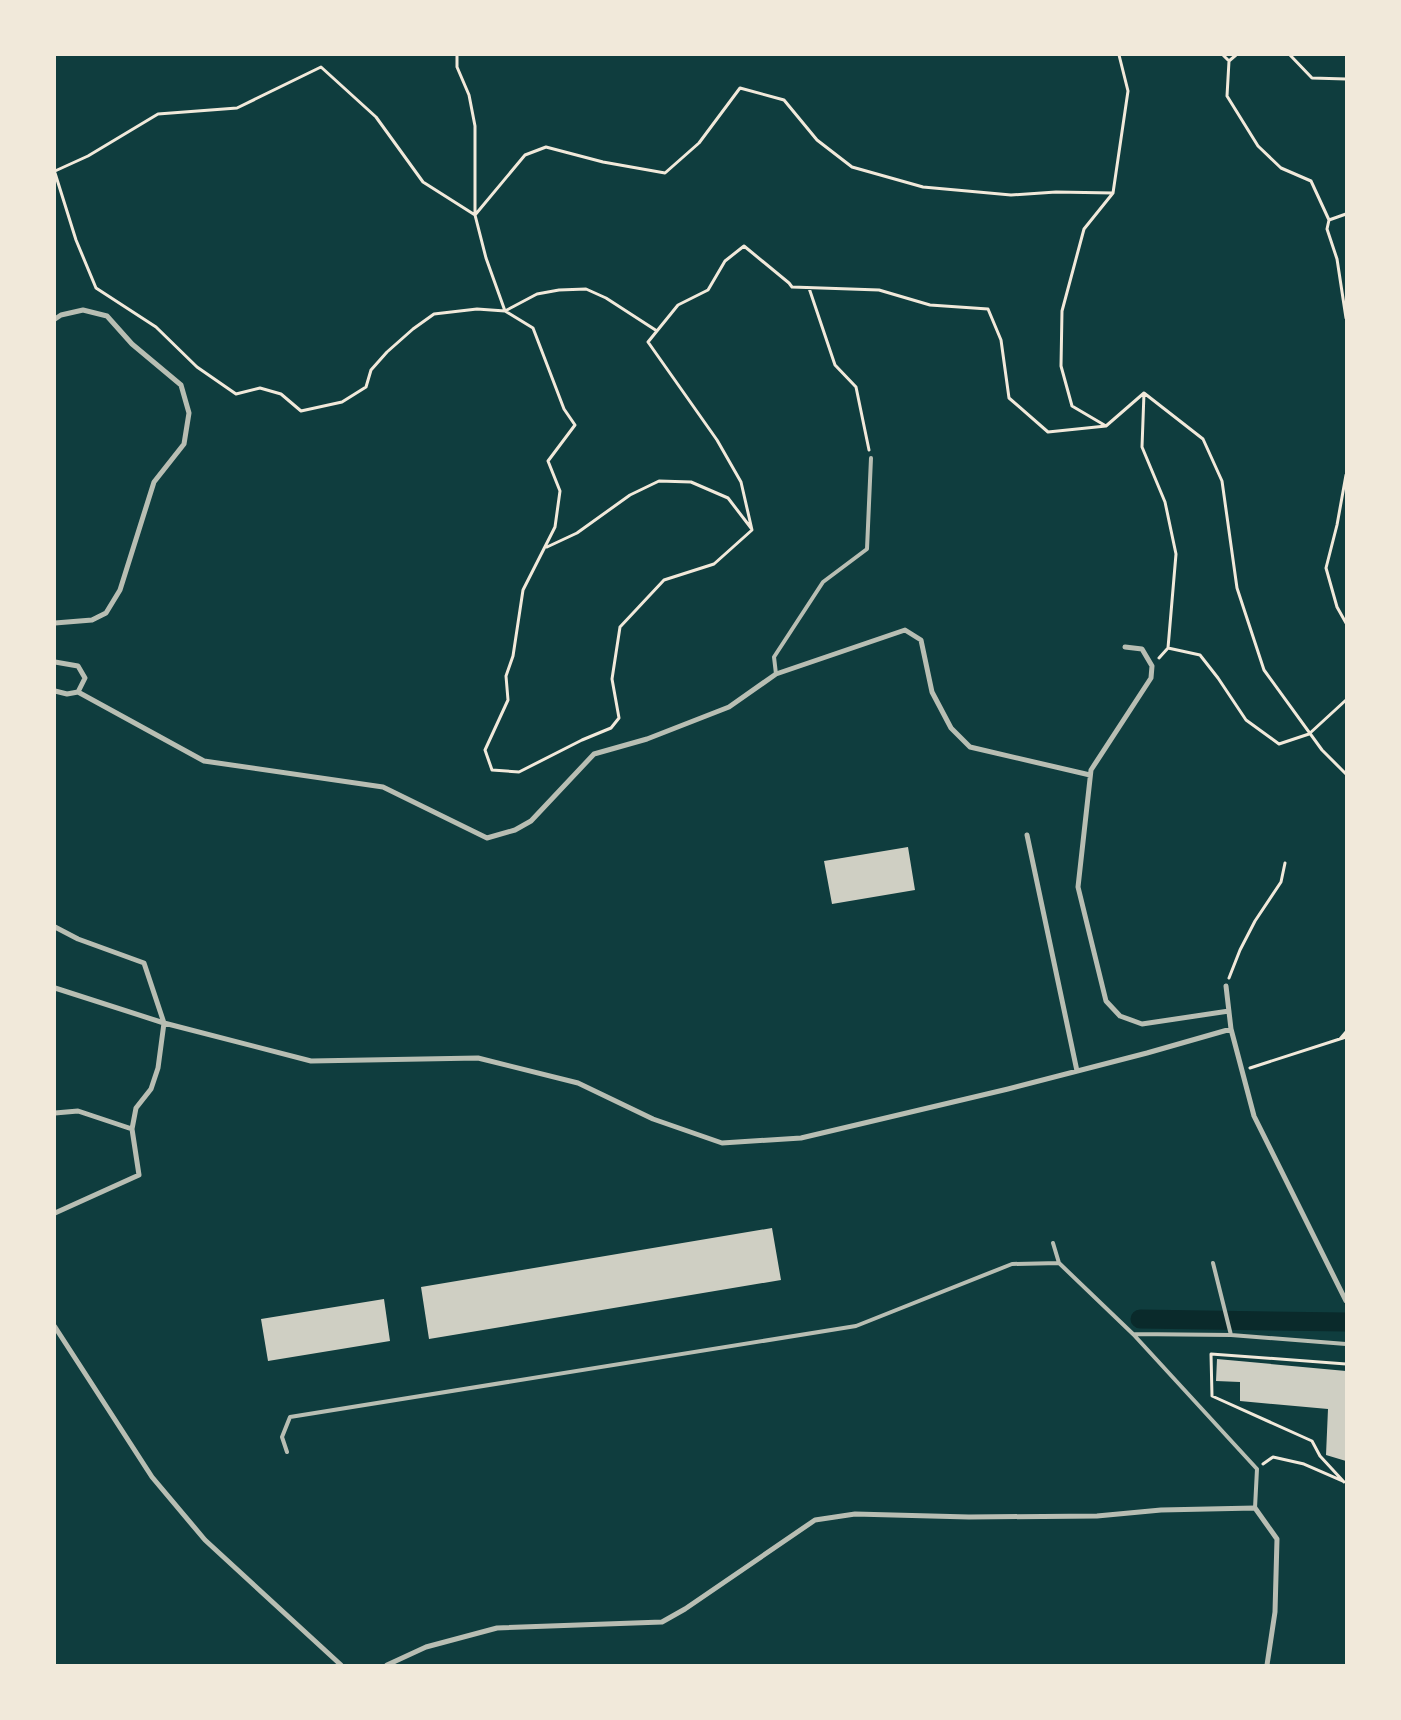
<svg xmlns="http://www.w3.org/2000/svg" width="1401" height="1720" font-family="'PT Serif',serif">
<rect width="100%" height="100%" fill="#0f3d3e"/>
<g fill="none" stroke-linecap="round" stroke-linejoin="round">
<path stroke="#0a2a2b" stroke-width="19" d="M1140,1319L1346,1322"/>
</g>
<path fill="#cfcfc3" d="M908,847L915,890L832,904L824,861Z
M772,1228L781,1280L429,1339L421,1287Z
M384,1299L390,1341L268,1361L261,1319Z
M1217,1359L1346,1371V1461L1326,1455L1328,1409L1240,1401V1382L1216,1381Z"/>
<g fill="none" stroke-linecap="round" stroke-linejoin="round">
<path stroke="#f1e9da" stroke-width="3" d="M457,55V67L469,95L475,126V215L486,258L505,311L533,328L564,409L575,425L548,461L560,491L555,527L523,590L513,656L506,676L508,700L485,750L492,770L519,772L582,740L611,728L619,718L612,679L620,627L664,580L714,564L752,530L741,482L717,440L648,342L678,305L708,290L725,261L744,246L789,283L792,287L879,290L930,305L988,309L1001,340L1009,398L1048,432L1106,426
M1119,55L1128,91L1113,193L1084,229L1062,311L1061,366L1072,406L1106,426L1144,393L1203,439L1222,481L1237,588L1264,670L1322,750L1346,774
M1223,55L1229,61L1227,96L1258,146L1281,168L1311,181L1329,220L1327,229L1337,259L1346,318
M1290,55L1312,78L1346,79
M1229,61L1236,55
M55,171L88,156L158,114L237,108L321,67L376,117L423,182L475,215L525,155L546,147L603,162L665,173L699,143L740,88L784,100L817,140L852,167L923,187L1011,195L1056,192L1113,193
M55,173L76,240L96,288L156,327L197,367L236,394L260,388L281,394L301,411L342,402L366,387L371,370L387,352L413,329L434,314L477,309L505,311L537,294L559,290L586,289L606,298L657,331
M1329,220L1346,214
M809,288L835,365L856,387L869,450
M1144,393L1142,447L1165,502L1176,554L1168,648
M1346,475L1337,525L1326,568L1337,607L1346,623
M547,547L577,533L630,495L659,481L691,482L728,498L751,528
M1159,658L1168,648L1200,655L1218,678L1246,720L1279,744L1309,734L1346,700
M1229,978L1240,950L1255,921L1281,882L1285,863
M1340,1039L1346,1032
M1250,1068L1346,1037
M1263,1464L1273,1457L1304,1464L1343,1481
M1344,1482L1320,1456L1312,1441L1212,1396L1211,1354L1346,1364"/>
<path stroke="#b8beb3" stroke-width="4" d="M776,674L774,657L823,582L867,549L871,458
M1053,1243L1059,1263
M1213,1263L1231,1335
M1133,1334L1257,1469L1255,1508
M287,1452L282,1437L290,1417L856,1326L1012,1264L1059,1263L1133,1334L1231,1335L1346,1344"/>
<path stroke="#b8beb3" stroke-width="5" d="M55,319L61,315L83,310L107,316L132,344L181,385L189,413L184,444L154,482L120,590L106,613L92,620L55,623
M1125,647L1142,649L1152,666L1151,678L1091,770L1078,887L1106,1001L1120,1016L1142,1024L1229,1011
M55,662L78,666L85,678L78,692L67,694L55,691
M78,692L204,761L383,787L487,838L515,830L531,821L594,754L647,739L729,707L776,674L905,630L921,640L932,692L951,728L970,747L1090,775
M1027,835L1077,1071
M55,927L78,939L144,963L164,1023L158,1068L151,1089L136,1108L132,1129L139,1175L55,1213
M1226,986L1231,1029L1254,1116L1346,1301
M55,988L164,1023L311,1061L478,1058L578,1083L653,1119L722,1143L801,1138L1008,1089L1147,1053L1231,1029
M55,1113L78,1111L132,1129
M55,1327L152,1477L205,1540L341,1665
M387,1665L426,1647L497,1628L662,1622L685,1609L815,1520L855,1514L969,1517L1097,1516L1161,1510L1255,1508L1277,1539L1275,1612L1267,1665"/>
</g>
<rect width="1401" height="1720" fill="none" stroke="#f1e9da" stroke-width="112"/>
</svg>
